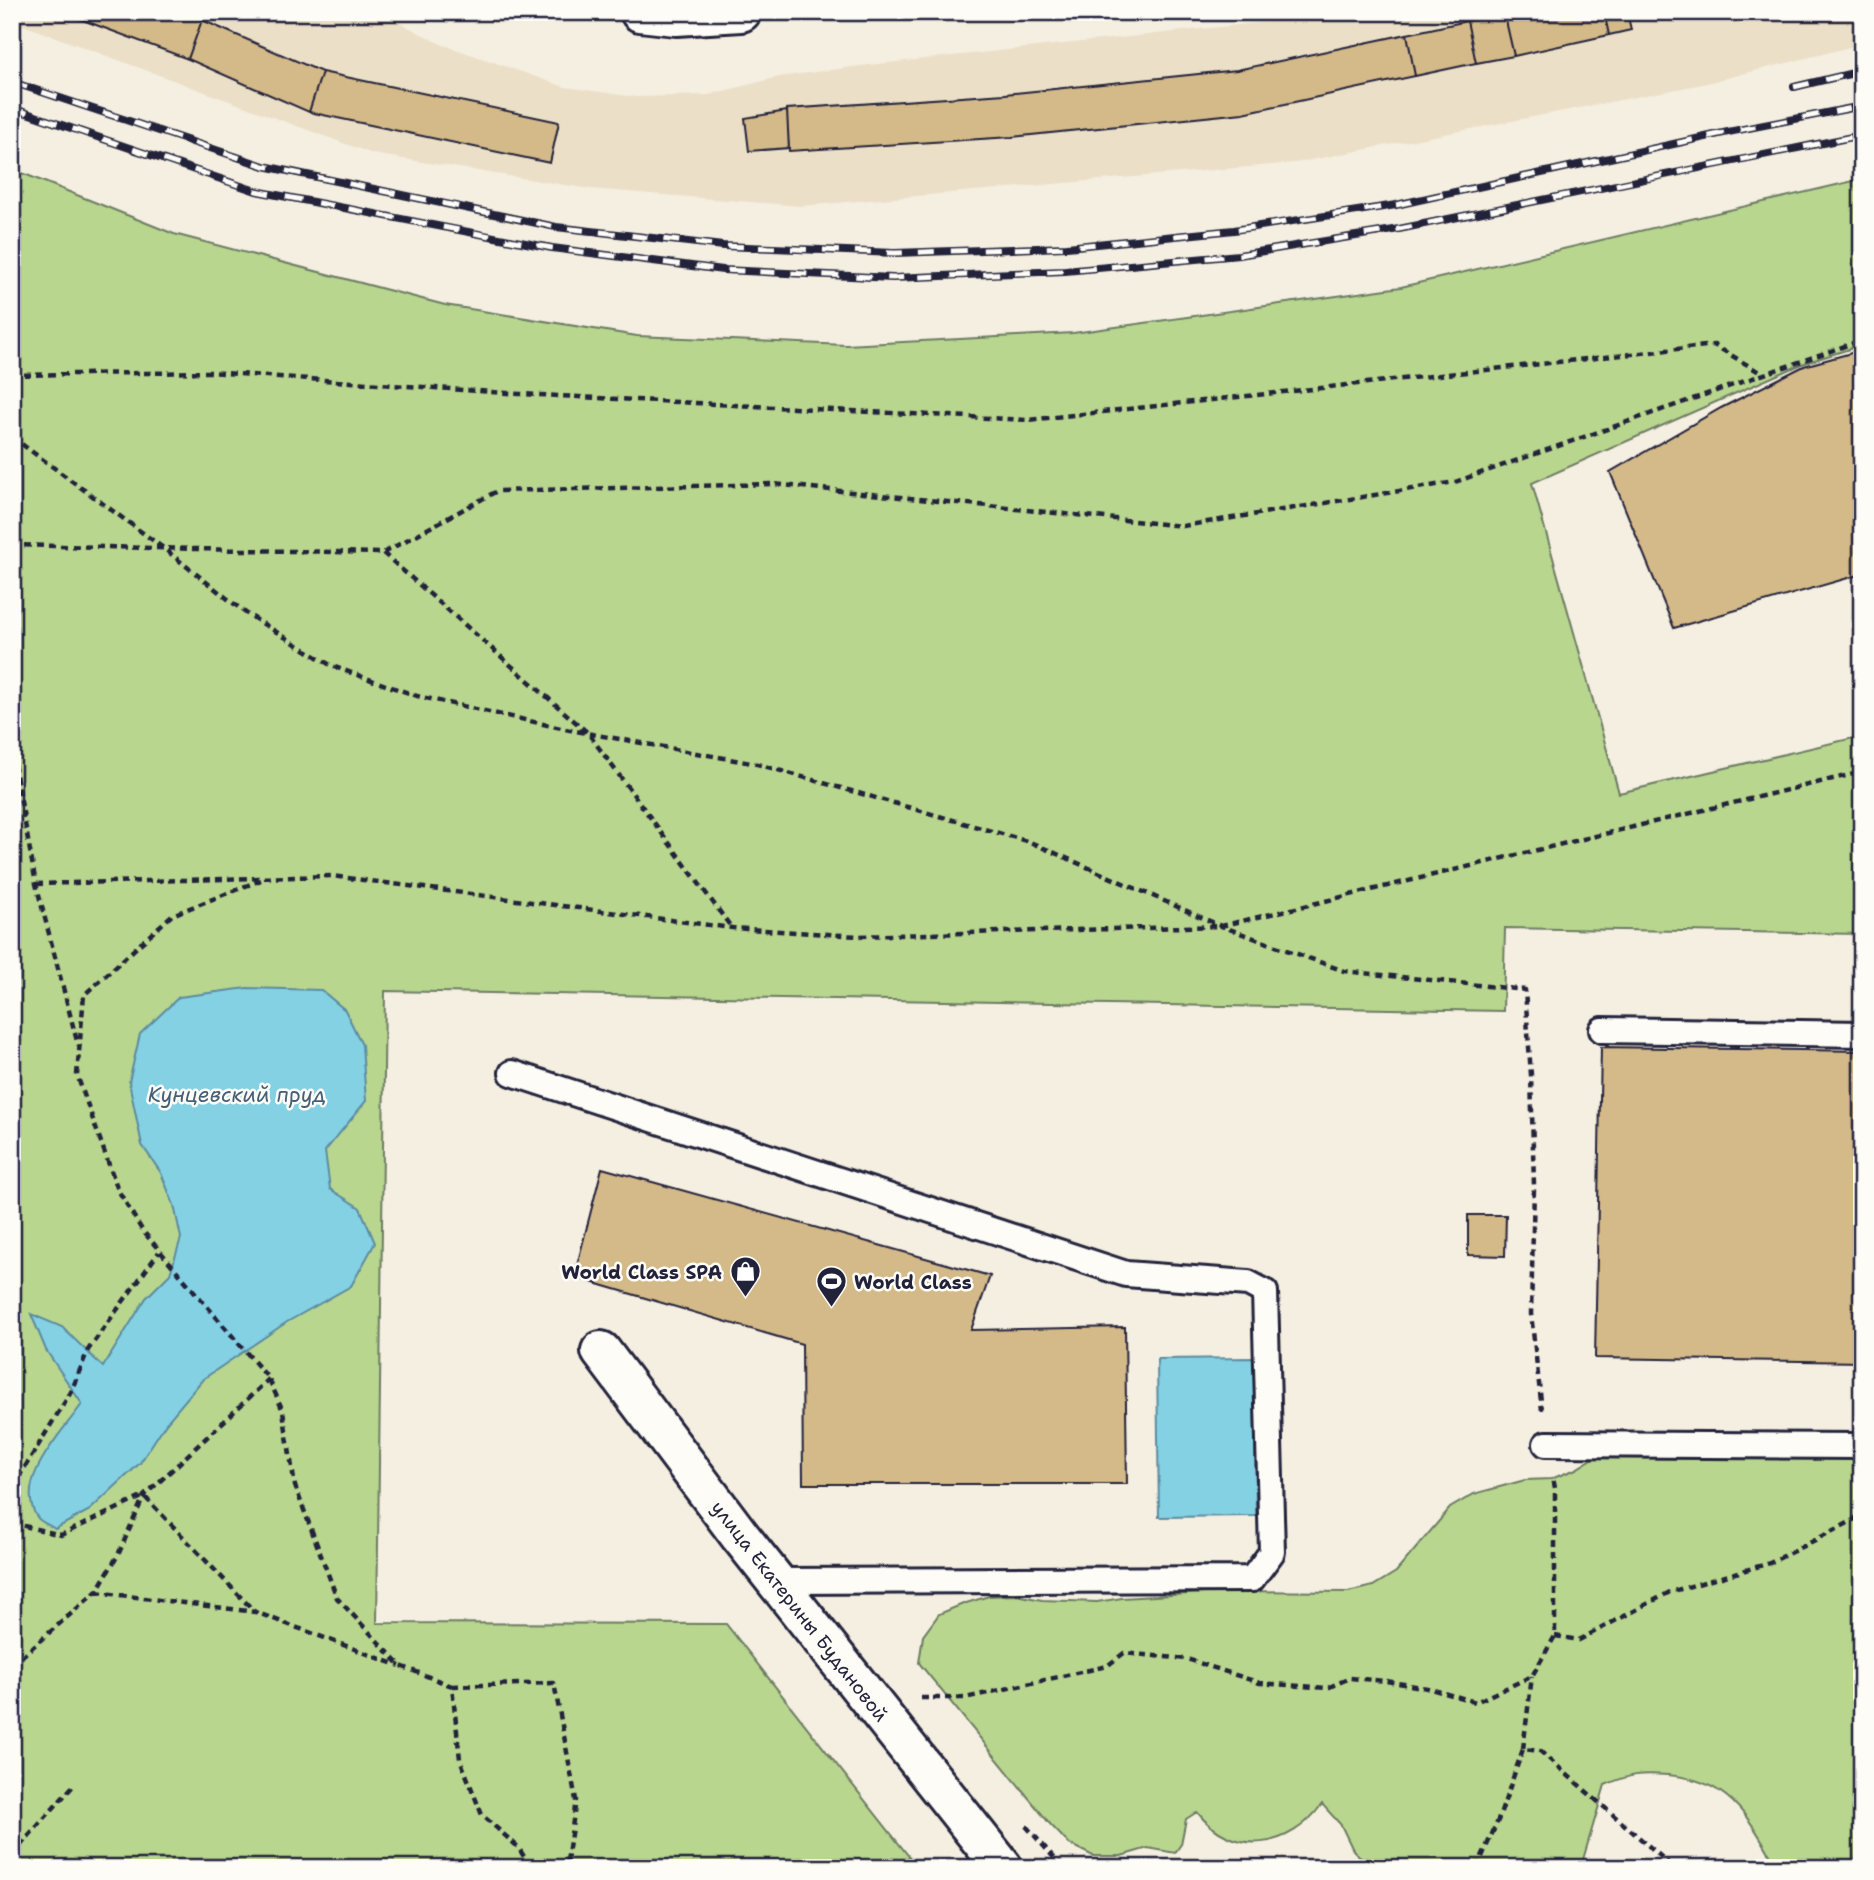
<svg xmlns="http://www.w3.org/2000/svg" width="1874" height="1880" font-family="'Shantell Sans',sans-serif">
<rect width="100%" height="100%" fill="#f5efe1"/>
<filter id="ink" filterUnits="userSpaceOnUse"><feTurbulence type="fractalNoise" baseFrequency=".0143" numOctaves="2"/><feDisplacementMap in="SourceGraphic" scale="14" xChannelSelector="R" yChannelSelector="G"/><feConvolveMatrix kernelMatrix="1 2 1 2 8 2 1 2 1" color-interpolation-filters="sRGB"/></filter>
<g filter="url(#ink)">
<path fill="#ebdfc7" d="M12,12H379L441,44L565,87L636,97L708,95L779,77L860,66L1275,21L1323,12H1862V44L1703,84L1295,163L801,206L590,189L373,154L12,21Z"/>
<path fill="#b8d68e" stroke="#6d7c64" stroke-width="2" d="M12,169L174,234L445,305L637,336L846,345L1073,333L1401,287L1862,179V345L1802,364L1532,483L1619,793L1862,736V934L1505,928L1503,1011L385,991L377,1623L726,1624L918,1868H12Z
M1862,1449V1845L1851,1868H1778C1749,1818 1731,1780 1668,1775C1640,1773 1631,1774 1605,1785L1582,1863L1575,1868H1505L1502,1865L1474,1863L1467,1868H1370L1353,1850L1341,1825L1322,1804C1290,1849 1234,1858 1197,1812L1186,1819L1181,1844L1175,1853L1148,1848L1121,1856H1093L1069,1844L1050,1824L919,1663L923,1636L939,1614L963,1604L989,1596L1016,1595L1042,1600L1097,1602L1122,1598L1238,1591L1348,1592L1373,1586L1396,1572L1450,1508L1474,1494L1525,1480L1551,1479L1576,1469L1600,1454Z"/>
<path fill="#84d1e4" stroke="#5d8ba0" stroke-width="2" d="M247,988L321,990L345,1010L362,1045L366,1101L325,1151L330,1189L360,1208L375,1243L351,1286L287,1322L203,1379L166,1423L140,1463L90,1510L55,1529C49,1525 40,1522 37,1517C13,1480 63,1432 82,1404L46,1350L31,1314L62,1327L103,1367L146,1298L170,1274L181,1238L174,1205L161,1173L142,1145L129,1082L140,1034L179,997Z
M1254,1358L1256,1516L1159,1517L1157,1359Z"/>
<path fill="#d4b989" stroke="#22223b" stroke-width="2" d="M61,12H181L202,20L188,59Z
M181,12H205L202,20Z
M1504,12H1604L1609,35L1514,56Z
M1504,12L1514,56L1476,63L1467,21Z
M1604,12H1627L1631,30L1609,35Z
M202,20L322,72L309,112L188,59Z
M1467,21L1476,63L1415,76L1407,34Z
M1407,34L1415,76L1243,113L1012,137L789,151L787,109L1005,94L1237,70Z
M322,72L559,122L550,163L309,112Z
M787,111L789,148L749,151L745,118Z
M1862,350V574L1674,628L1610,472L1721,408L1804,366Z
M1601,1047L1862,1051V1362L1595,1358Z
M602,1168L990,1276L971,1330L1125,1327L1127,1484H803L802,1344L574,1277Z
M1468,1215H1506L1505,1256L1468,1255Z"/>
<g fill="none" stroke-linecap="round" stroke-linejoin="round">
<defs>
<path id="lane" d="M1602,1030L1862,1034
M512,1073L1126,1274L1248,1283L1265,1292L1272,1552L1252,1579L776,1581
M1546,1444L1862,1446"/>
<path id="street" d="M601,1351L740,1536L1003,1868"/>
<path id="secondary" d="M640,12L676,16L741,12"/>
</defs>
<use href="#lane" stroke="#22223b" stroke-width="30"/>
<use href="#street" stroke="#22223b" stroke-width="44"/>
<use href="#secondary" stroke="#22223b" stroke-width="44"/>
<path stroke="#22223b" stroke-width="4.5" stroke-dasharray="7 5" stroke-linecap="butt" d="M12,375L210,372L520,394L1028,420L1714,345L1761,373
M12,437L162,547L247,614L332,666L417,696L570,730L757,764L1030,842L1221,926L1344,971L1525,990L1531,1075L1534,1186L1531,1314L1542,1410
M12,545L383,553L497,491L773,484L1183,526L1455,482L1862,340
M383,553L588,733L731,927
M12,752L36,884L78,1045
M261,880L172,915L84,995L77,1075L118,1190L142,1230L269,1379L283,1411L295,1486L337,1598L401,1666L452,1686L460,1759L482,1815L518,1847L531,1868
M36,884L332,876L732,928L858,936L1221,926L1862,772
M12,1488L71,1392L88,1350L159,1252
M12,1523L61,1535L144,1496L255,1612
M96,1592L255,1612L400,1666
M1555,1636L1579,1640L1670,1592L1770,1563L1852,1521L1862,1513
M12,1665L96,1592L118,1555L144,1496L269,1379
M452,1686L554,1683L576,1800L566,1868
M921,1698H965L1107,1666L1124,1653L1187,1659L1260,1683L1327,1688L1350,1678L1386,1681L1427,1688L1476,1702L1532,1676L1555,1636V1488L1553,1478
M1523,1749L1532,1676
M1026,1826L1063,1868
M12,1855L73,1786
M1477,1868L1499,1818L1523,1749L1540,1751L1674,1868"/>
<use href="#lane" stroke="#fdfcf7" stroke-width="24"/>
<use href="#street" stroke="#fdfcf7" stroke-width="38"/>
<use href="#secondary" stroke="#fdfcf7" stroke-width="38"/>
<defs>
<path id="rail" d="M12,82L264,166L556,227L723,246L895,253L1067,247L1234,230L1396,205L1728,132L1862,106
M1794,87L1862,71
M12,108L256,191L552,248L723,270L893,278L1065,271L1239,255L1399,229L1862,135"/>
</defs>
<use href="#rail" stroke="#22223b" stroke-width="8"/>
<use href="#rail" stroke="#fdfcf7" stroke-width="5" stroke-dasharray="16" stroke-linecap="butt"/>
</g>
</g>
<defs>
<symbol id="shop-pin" viewBox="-11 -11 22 30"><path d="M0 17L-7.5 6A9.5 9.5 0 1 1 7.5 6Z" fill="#22223b" stroke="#fdfcf7"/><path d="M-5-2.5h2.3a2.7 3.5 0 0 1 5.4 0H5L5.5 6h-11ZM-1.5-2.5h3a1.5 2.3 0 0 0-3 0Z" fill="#fff"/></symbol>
<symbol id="stadium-pin" viewBox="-11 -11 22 30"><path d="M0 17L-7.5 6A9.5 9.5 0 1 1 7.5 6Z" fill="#22223b" stroke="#fdfcf7"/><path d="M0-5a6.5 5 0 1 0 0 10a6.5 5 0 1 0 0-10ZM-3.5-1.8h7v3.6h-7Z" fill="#fff"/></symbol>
</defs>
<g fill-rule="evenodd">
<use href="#shop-pin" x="728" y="1254" width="35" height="47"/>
<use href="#stadium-pin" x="814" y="1264" width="35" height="47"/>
</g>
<g text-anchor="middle" stroke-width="5" stroke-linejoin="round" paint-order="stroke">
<g font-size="19" font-weight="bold" fill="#22223b" stroke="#fdfcf7" text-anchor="end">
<text x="722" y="1279">World Class SPA</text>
<text x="854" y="1289" text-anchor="start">World Class</text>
</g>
<g font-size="19" fill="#22223b" stroke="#fdfcf7">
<text transform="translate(800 1611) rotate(52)" y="7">улица Екатерины Будановой</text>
</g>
<g font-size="21" font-style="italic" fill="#445f76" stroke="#fdfcf7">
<text x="237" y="1102">Кунцевский пруд</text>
</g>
</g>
<rect width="1874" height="1880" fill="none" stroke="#fdfcf7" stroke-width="42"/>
<rect x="21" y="21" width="1832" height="1838" fill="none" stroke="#22223b" stroke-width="2.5" filter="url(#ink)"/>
</svg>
